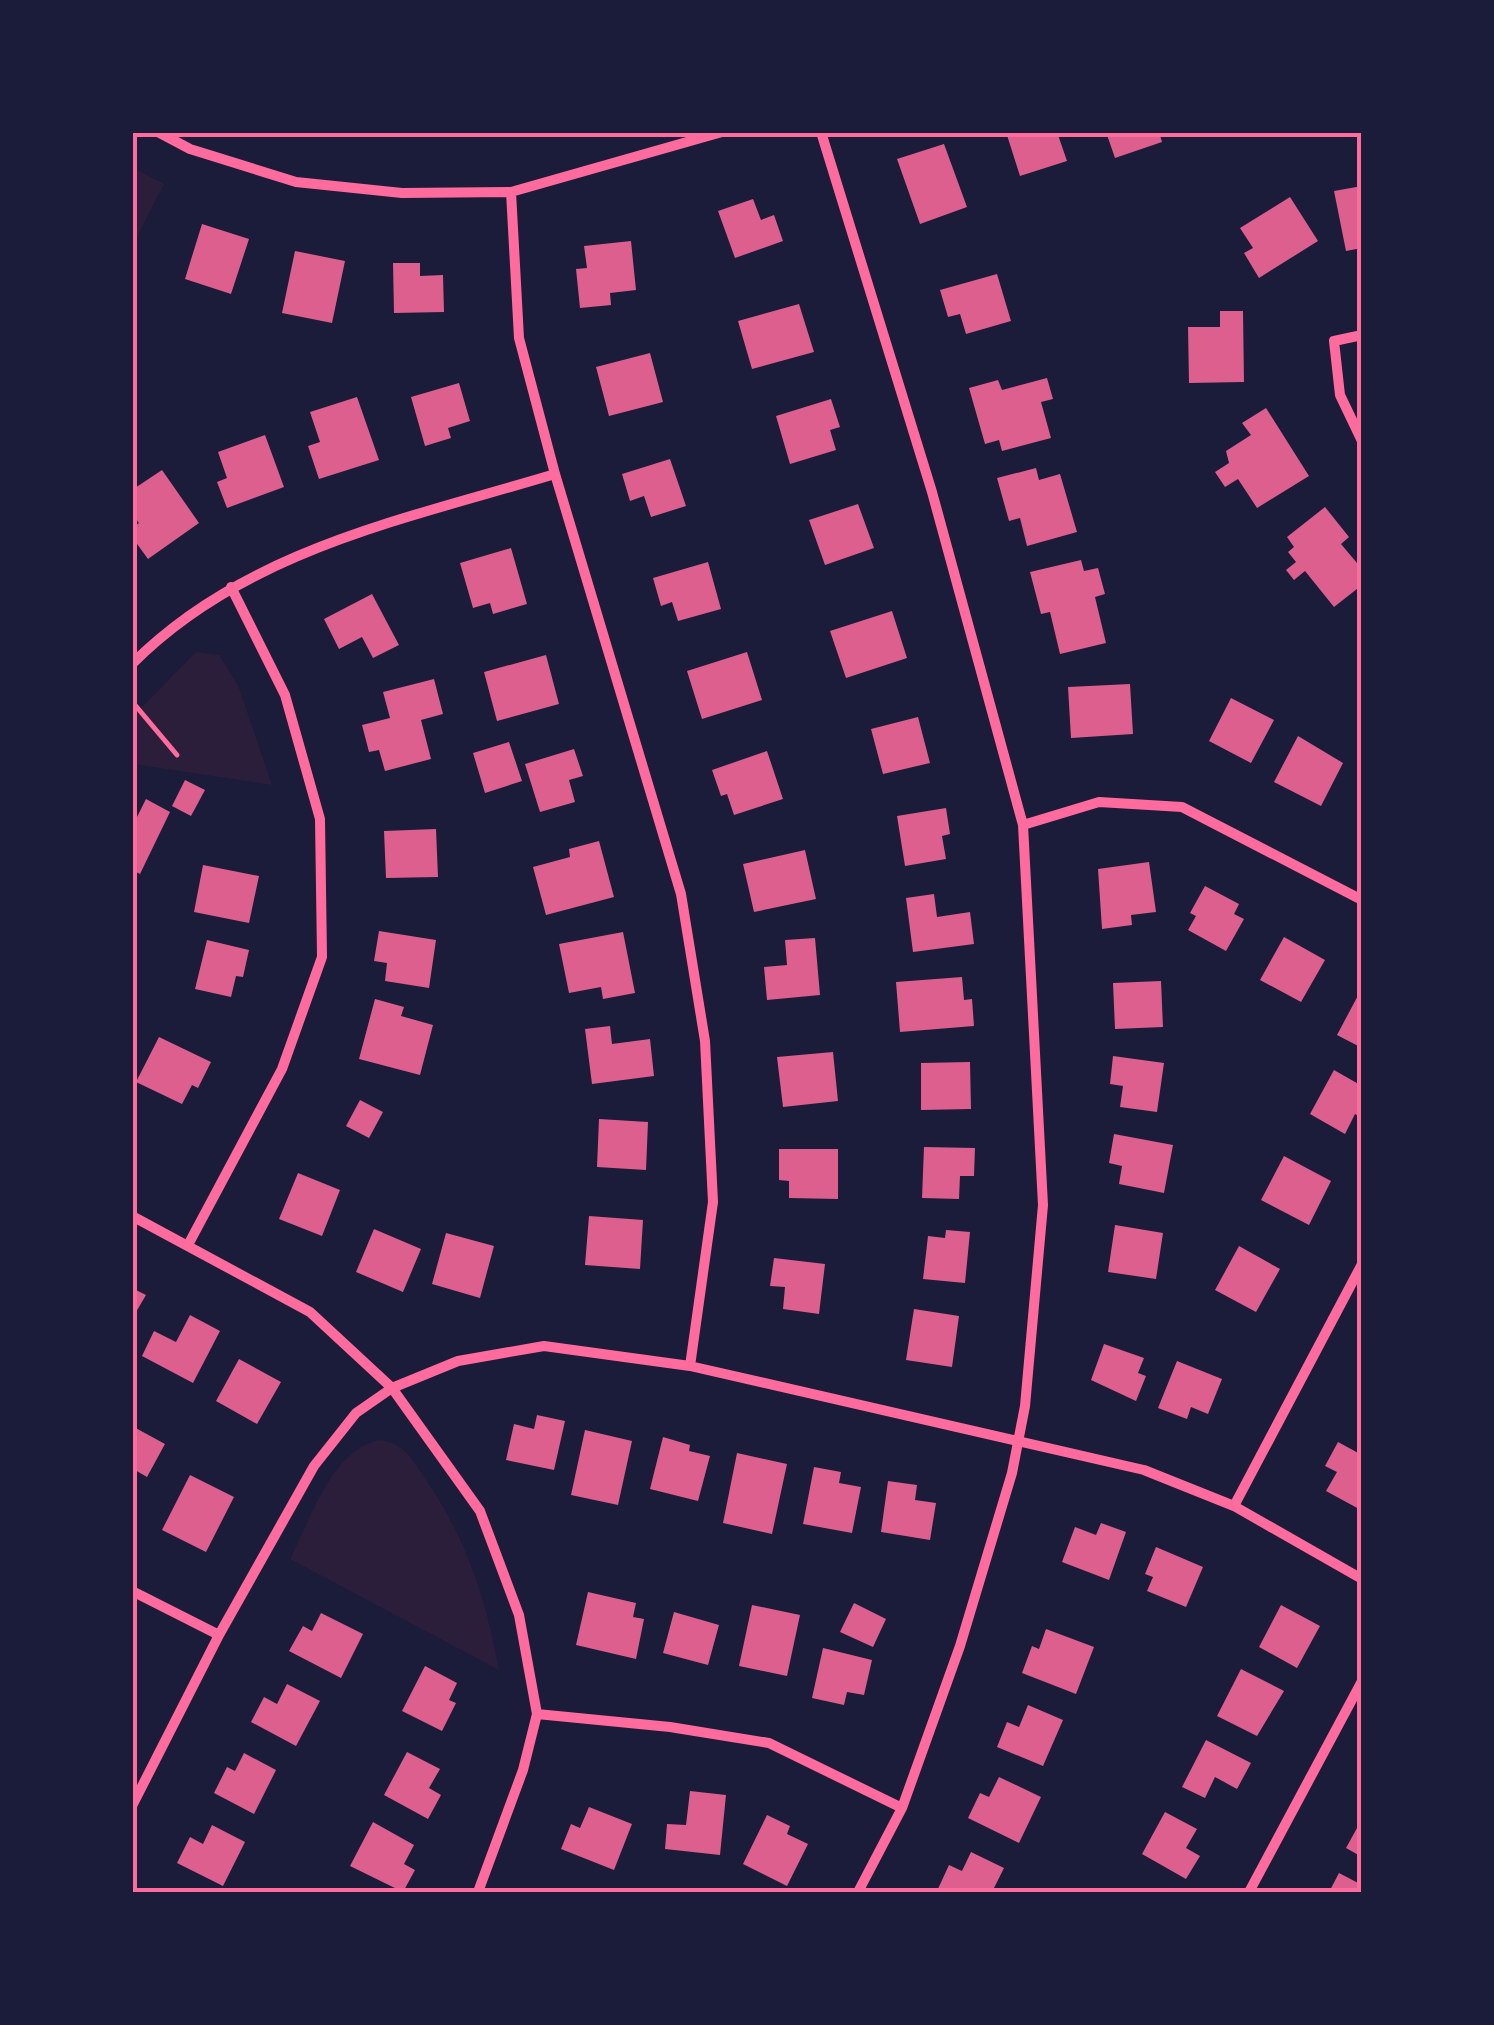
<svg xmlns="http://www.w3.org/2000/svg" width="1494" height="2025" font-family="'Roboto Condensed',sans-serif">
<rect width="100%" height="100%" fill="#1b1b3a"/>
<path fill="#2a1e3b" d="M133,168L164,184L133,245Z
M196,652L219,655L238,685L272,785L133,764V716Z
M379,1440C402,1441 412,1459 424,1477C466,1537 486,1598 499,1670L290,1559C311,1518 331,1451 379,1440Z"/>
<path fill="#dd5f8e" d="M1006,132H1057L1067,161L1020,176Z
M1106,132H1159L1162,142L1115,158Z
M944,144L967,207L920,224L897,159Z
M1362,186V248L1346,251L1334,191Z
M1290,197L1318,241L1259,278L1244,253L1253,248L1240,228Z
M753,199L761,220L774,215L783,241L735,258L718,211Z
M202,224L249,239L231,294L185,279Z
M631,241L636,290L610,293L611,305L580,308L576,269L587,268L584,246Z
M295,251L345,261L332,323L282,313Z
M393,263H420V276L443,275L444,312L394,313Z
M997,274L1011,321L966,334L960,314L948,317L940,290Z
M799,304L814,352L752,369L738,321Z
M1220,311H1243L1244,382L1189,383L1188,327H1220Z
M650,353L663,402L609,416L596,367Z
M1047,378L1053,399L1041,402L1051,438L1002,451L999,440L985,444L969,388L998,380L1002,390Z
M459,383L470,421L448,428L451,438L425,446L411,397Z
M357,397L379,460L319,479L308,446L320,442L310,412Z
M831,399L840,427L830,430L836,450L790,464L776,416Z
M1266,408L1309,476L1257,508L1238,479L1225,487L1215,472L1229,463L1226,451L1251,435L1242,423Z
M265,435L284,487L227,508L217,482L227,478L218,452Z
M670,459L686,506L651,517L644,496L630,501L622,474Z
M1036,468L1039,480L1060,474L1077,532L1027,546L1020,518L1009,521L997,478Z
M162,470L199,523L148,559L132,537V528L139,523L132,514V490Z
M858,504L874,548L825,565L809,520Z
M1325,507L1349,537L1341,544L1362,569V585L1334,607L1305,571L1294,580L1286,570L1296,562L1288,552L1294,547L1287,537Z
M511,548L527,604L493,614L490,603L473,608L460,563Z
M1081,560L1084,571L1098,568L1105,594L1095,597L1106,643L1060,654L1050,612L1041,614L1030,572Z
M708,562L721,609L678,621L672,602L661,606L653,578Z
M372,594L399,645L373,658L362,637L339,649L324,619Z
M892,611L907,658L846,678L830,631Z
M747,652L762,700L702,719L687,671Z
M546,655L559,704L497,721L484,672Z
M434,679L443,714L421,720L431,759L385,771L379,750L369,752L362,725L390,718L383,692Z
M1130,684L1133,734L1071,738L1068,687Z
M1231,698L1274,720L1251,763L1209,741Z
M918,717L930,763L883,774L871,729Z
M1298,736L1343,763L1321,806L1274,782Z
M509,742L522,781L485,793L473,753Z
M574,749L583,776L569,780L575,802L540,812L525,764Z
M767,751L783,799L734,815L727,794L721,796L712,770Z
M185,780L205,790L191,816L172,806Z
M146,799L170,812L140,874L132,870V827Z
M946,808L950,834L942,836L946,859L905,866L897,816Z
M436,829L438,877L386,878L384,831Z
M599,841L614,897L546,915L533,867L570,857L569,849Z
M805,850L816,899L754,912L743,864Z
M1149,862L1156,912L1131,915L1132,925L1102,929L1098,869Z
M203,865L259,876L249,923L194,912Z
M1205,886L1239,904L1234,914L1244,919L1226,951L1188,930L1196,916L1190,913Z
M934,894L937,917L970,912L974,944L913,952L906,898Z
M379,931L436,940L429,988L385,981L387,963L374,961Z
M623,932L635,993L603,999L601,987L569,993L559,944Z
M1284,937L1325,960L1301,1002L1260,980Z
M815,938L820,995L767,1000L764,967L787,965L785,940Z
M207,940L249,950L243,977L236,976L231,997L195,989Z
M962,977L964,1000L972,999L974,1026L900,1032L896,982Z
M1161,981L1163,1027L1115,1029L1113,983Z
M1362,988V1048L1337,1035Z
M375,999L404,1007L401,1016L433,1025L420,1075L359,1059Z
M610,1026L612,1044L650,1039L654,1076L592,1084L585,1029Z
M159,1037L211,1062L198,1088L192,1085L182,1104L136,1082Z
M833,1052L838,1101L783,1107L777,1057Z
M1113,1056L1164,1063L1157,1112L1120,1107L1123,1086L1110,1084Z
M970,1062L971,1109L921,1110V1063Z
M1334,1070L1362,1086V1118L1355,1114L1345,1134L1310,1114Z
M360,1100L383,1112L369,1138L346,1126Z
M599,1119L648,1122L646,1170L597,1167Z
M1114,1134L1173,1145L1164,1193L1119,1184L1122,1166L1109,1163Z
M924,1147L975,1148L974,1176H960L959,1199L922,1198Z
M779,1149H838V1199L789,1198V1181L779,1180Z
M1284,1156L1331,1181L1309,1225L1261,1200Z
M298,1173L340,1190L322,1236L279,1219Z
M589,1216L643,1220L640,1269L585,1265Z
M1115,1225L1163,1233L1156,1279L1108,1272Z
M374,1229L421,1249L403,1292L356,1272Z
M946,1230L970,1232L965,1283L923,1279L928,1236L945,1238Z
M446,1233L494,1246L480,1298L432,1284Z
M1239,1246L1280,1269L1256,1312L1215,1290Z
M774,1258L825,1264L819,1314L783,1309L785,1287L770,1286Z
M132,1288L146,1295L132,1319Z
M914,1309L959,1316L952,1367L906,1360Z
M190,1315L220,1331L193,1383L142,1356L154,1331L176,1342Z
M1104,1344L1144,1358L1138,1373L1146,1376L1136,1401L1091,1380Z
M239,1359L281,1382L257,1424L216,1401Z
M1177,1361L1222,1379L1208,1414L1191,1407L1187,1419L1158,1408Z
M537,1415L565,1421L554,1470L506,1460L514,1424L534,1429Z
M132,1426L165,1444L147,1477L135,1470L132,1475Z
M585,1430L632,1441L618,1505L571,1495Z
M663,1437L690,1445L689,1451L710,1456L698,1501L650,1489Z
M1338,1442L1362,1455L1359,1509L1326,1491L1337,1472L1325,1466Z
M737,1453L787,1464L772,1534L723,1523Z
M814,1467L841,1472L839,1483L861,1487L852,1533L803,1524Z
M190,1475L234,1497L206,1552L162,1530Z
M888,1481L917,1485L915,1500L936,1503L930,1540L881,1532Z
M1101,1523L1126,1532L1109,1580L1062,1562L1075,1527L1096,1535Z
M1156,1547L1203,1567L1186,1607L1147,1591L1153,1577L1145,1574Z
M588,1592L636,1603L633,1617L644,1619L636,1659L576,1645Z
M854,1603L886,1619L873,1647L840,1632Z
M752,1605L800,1615L787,1676L739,1666Z
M1281,1605L1320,1626L1297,1668L1259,1647Z
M674,1612L719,1625L708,1665L663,1653Z
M321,1613L363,1634L341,1678L289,1651L303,1626L312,1631Z
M1046,1629L1094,1647L1076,1694L1022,1673L1032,1646L1039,1649Z
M823,1648L872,1660L864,1695L847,1692L844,1705L812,1698Z
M425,1666L457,1683L449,1700L456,1703L442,1731L402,1711Z
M1241,1669L1284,1691L1257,1736L1217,1716Z
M287,1684L320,1701L296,1746L251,1722L264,1697L277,1704Z
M1028,1705L1063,1720L1043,1766L997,1747L1007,1722L1019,1727Z
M1206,1740L1251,1763L1237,1789L1215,1777L1205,1798L1182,1787Z
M407,1752L440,1769L429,1788L441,1795L428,1819L384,1795Z
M244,1753L276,1770L254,1814L214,1793L227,1767L235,1771Z
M999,1777L1041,1797L1019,1843L968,1818L980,1793L989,1797Z
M690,1791L726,1795L720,1855L665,1849L667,1824L686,1825Z
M589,1807L632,1824L614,1870L561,1849L571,1824L580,1828Z
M1165,1812L1197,1829L1186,1848L1200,1856L1186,1879L1142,1854Z
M767,1815L790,1826L787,1834L808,1844L787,1886L743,1864Z
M1362,1819V1857L1346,1848Z
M373,1822L414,1845L404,1864L415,1870L403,1892L350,1866Z
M212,1825L245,1842L223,1886L177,1863L190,1837L203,1844Z
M971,1852L1004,1868L992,1892L937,1891L949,1865L962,1871Z
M1339,1873L1362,1885V1892H1329Z"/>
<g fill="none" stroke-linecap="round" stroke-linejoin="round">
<path stroke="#ff6b9d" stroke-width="5" d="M135,705L177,755"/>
<path stroke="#ff6b9d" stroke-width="10" d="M158,132L190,149L296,182L402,193L511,192L722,132
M821,132L932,492L1023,825L1043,1205L1025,1406L1012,1473L960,1646L902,1808L858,1892
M511,192L519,338L555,474L681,894L705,1041L713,1202L690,1366
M1362,335L1334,341L1340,395L1362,441
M132,664C245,550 406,519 555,474
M1023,825L1099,802L1182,807L1362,900
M132,1216L310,1312L392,1388L480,1511L519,1615L537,1714L523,1770L478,1892
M188,1245L282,1069L322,957L320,819L285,695L231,587
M1234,1506L1362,1264
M132,1591L219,1635
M537,1714L670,1727L769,1743L902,1808
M132,1806L219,1635L314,1466L356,1413L392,1388L458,1361L544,1346L690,1366L1144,1470L1234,1506L1362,1579
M1249,1892L1362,1681"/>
</g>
<rect width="1494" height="2025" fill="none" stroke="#1b1b3a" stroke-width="270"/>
<rect x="135" y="135" width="1224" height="1755" fill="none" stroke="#ff6b9d" stroke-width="4"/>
</svg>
